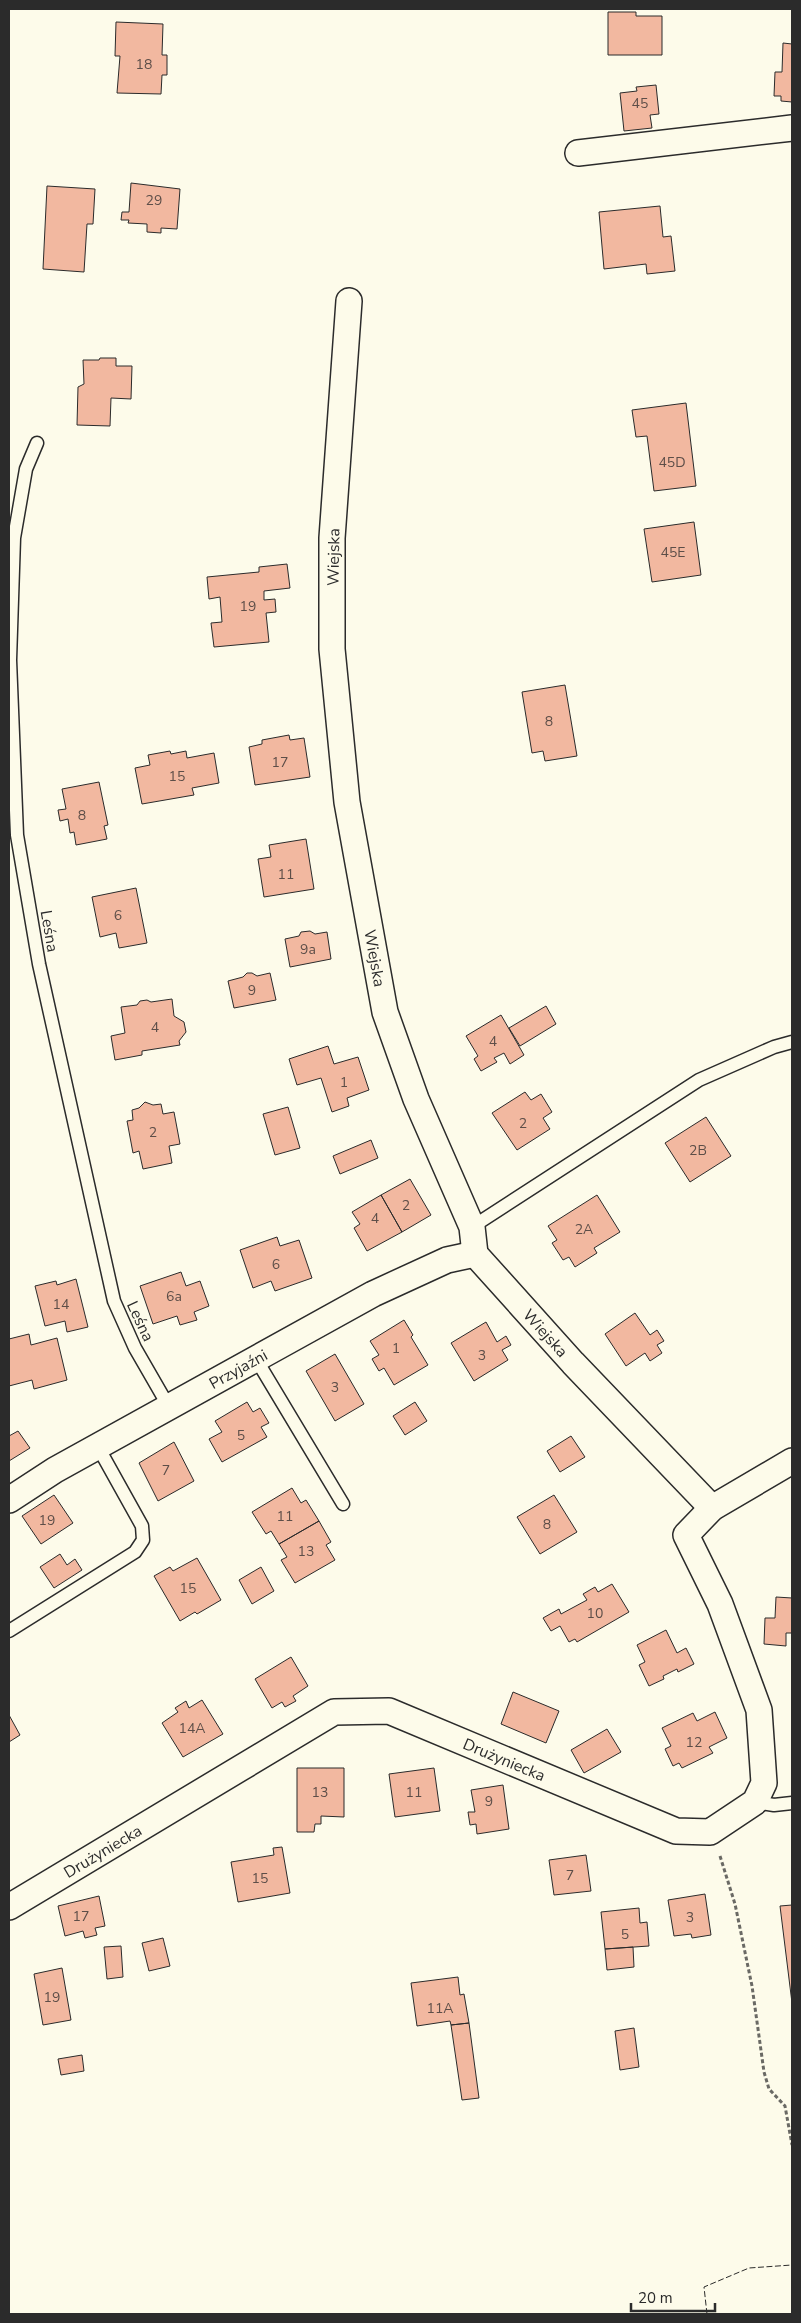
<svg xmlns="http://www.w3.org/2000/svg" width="801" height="2323" font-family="'Nunito Sans',sans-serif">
<rect width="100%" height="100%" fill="#fdfbea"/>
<path fill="#f2b8a0" stroke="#2b2b2b" d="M608,12H636V16H662V55H608Z
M116,22L163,24L162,55H167V75H162L161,94L117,93L120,56H115Z
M783,43L792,44V102L781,101V96H774L775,72H782Z
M656,85L659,114L650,115L652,128L624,131L620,93L637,91L636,87Z
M131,183L180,189L177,229L161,228V233L147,232V224L128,223L129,220H121L122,212H129Z
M47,186L95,189L93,224H87L84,272L43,269Z
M660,206L663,237L671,236L675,271L647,274L646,264L604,269L599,212Z
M100,358H116V366H132L131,399L111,398L110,426L77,425L78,387L84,384L83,360H99Z
M686,403L696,486L654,491L647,436L636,437L632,410Z
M694,522L701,575L652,582L644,529Z
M287,564L290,588L264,591V600L275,599L276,612L266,613L269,642L214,647L211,623L222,622L220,597L209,599L207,577L259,572V567Z
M565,685L577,756L545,761L543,751L532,753L522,692Z
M289,735L290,740L304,738L310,777L255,785L249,747L262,744V740Z
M170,751L171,754L186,751L187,758L214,753L219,783L192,788L194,795L142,804L135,768L150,765L148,755Z
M99,782L108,825L104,826L107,839L76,845L74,832L70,833L68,819L60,821L58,810L66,809L62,789Z
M306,839L314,889L264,897L258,859L271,857L269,845Z
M136,888L147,943L119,948L116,933L100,937L92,897Z
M310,931L315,934L327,932L331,959L290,967L285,939L299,936L301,932Z
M247,973H252L257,976L270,973L276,1000L234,1008L228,981L243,977Z
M172,999L174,1016L184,1022L186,1032L179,1041L180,1045L142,1051V1055L115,1060L111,1036L125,1033L121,1007L137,1005L140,1001L147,1000L151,1002Z
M546,1006L556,1024L520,1046L509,1028Z
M501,1015L524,1055L510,1064L504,1053L494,1058L497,1062L481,1071L474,1059L478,1056L466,1036Z
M328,1046L334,1064L358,1057L369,1090L347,1098L349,1106L332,1112L321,1078L297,1085L289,1059Z
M525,1092L531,1100L541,1094L552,1112L543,1118L550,1129L517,1150L492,1113Z
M145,1102L153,1105L161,1104L163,1114L174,1112L180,1144L169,1146L172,1163L143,1169L139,1151L133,1153L127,1121L133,1120L132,1110L139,1108Z
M288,1107L300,1148L275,1155L263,1114Z
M706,1117L731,1156L690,1182L665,1143Z
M371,1140L378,1158L340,1174L333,1156Z
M410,1179L431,1215L402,1232L381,1195Z
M381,1195L402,1232L367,1251L354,1228L360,1224L352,1212Z
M597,1195L620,1232L594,1248L597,1253L575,1267L569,1257L563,1260L552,1243L557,1240L548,1226Z
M277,1237L280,1246L299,1240L312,1278L275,1291L271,1281L253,1288L240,1250Z
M181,1272L186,1286L200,1281L209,1306L194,1312L197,1320L180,1325L177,1316L153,1324L140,1286Z
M76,1279L88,1327L67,1332L65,1321L45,1326L35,1286L56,1281L57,1285Z
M635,1313L650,1335L657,1330L664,1341L657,1345L662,1353L650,1361L645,1353L626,1366L605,1334Z
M404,1320L413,1335L411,1337L428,1365L394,1385L384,1368L379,1371L372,1359L379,1355L370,1341Z
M486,1322L497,1342L506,1336L511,1345L502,1350L508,1360L474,1381L451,1343Z
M29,1334L31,1345L57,1338L67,1380L34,1389L32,1380L9,1386V1339Z
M335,1354L364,1404L335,1421L306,1371Z
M247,1402L253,1412L260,1408L269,1423L261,1427L267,1437L222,1462L209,1439L222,1432L215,1421Z
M415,1402L427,1421L405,1435L393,1416Z
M18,1431L30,1448L9,1461V1436Z
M571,1436L585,1457L560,1472L547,1451Z
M174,1442L194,1481L158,1501L139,1463Z
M292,1488L301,1503L306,1500L319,1521L279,1544L271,1531L266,1534L252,1512Z
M54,1495L73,1523L41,1544L22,1516Z
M554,1495L577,1532L540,1554L517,1517Z
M319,1521L331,1542L326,1545L335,1560L295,1583L281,1560L287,1557L279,1544Z
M60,1554L67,1565L75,1559L82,1570L54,1588L40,1567Z
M197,1558L221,1600L197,1614L195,1612L180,1621L154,1576L170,1567L173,1571Z
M261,1567L274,1591L252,1604L239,1580Z
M612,1584L629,1612L577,1642L575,1639L569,1642L560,1626L551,1631L543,1618L559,1609L561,1614L587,1600L583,1594L595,1587L598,1592Z
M776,1597L792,1598V1633H786V1646L764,1644L765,1618H775Z
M666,1630L677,1653L686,1648L694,1664L678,1672L677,1669L663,1676L664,1679L649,1686L639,1665L645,1662L637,1645Z
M291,1657L308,1686L293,1696L296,1701L285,1707L282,1702L272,1708L255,1679Z
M513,1692L559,1711L546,1743L501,1724Z
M202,1700L223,1734L183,1757L162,1723L178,1712L175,1708L186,1701L189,1708Z
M715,1712L727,1738L709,1747L713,1753L682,1768L679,1763L673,1766L665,1749L671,1746L662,1728L693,1713L697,1721Z
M9,1715L20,1735L9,1742Z
M607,1729L621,1752L584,1773L571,1750Z
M297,1768H344V1817L321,1816V1824H315L314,1832H297Z
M434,1768L440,1811L395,1817L389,1774Z
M503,1785L509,1829L477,1834L476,1824L470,1825L468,1812H475L471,1790Z
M282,1847L290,1893L238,1902L231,1862L274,1855L273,1848Z
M586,1855L591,1891L554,1895L549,1860Z
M705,1894L711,1935L692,1938L691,1934L674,1936L668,1900Z
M99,1896L105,1926L95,1928L97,1935L85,1938L83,1931L65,1936L58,1906Z
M792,1905V2003L780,1906Z
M639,1908L640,1923L647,1922L649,1946L605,1949L601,1912Z
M163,1938L170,1966L149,1971L142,1943Z
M121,1946L123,1977L107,1979L104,1947Z
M633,1947L634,1967L607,1970L605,1949Z
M62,1968L71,2020L43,2025L34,1974Z
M458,1977L460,1995L464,1994L469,2023L451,2025L450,2021L417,2026L411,1983Z
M469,2023L479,2098L462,2100L451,2025Z
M634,2028L639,2067L620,2070L615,2031Z
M82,2055L84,2071L61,2075L58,2059Z"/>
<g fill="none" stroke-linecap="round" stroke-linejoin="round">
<defs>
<path id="service" d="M37,443L26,469L14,538L10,660L17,835L39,964L114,1301L135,1348L169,1407
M472,1227L699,1080L774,1047L792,1042
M256,1359L343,1504
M9,1631L135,1552L143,1540L142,1526L98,1447
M755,1802L774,1805L792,1803"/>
<g id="minor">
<path d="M578,153L792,128"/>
<path id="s1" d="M349,301L332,538V649L347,802L385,1012L416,1099L472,1227L475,1254L573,1363L712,1508"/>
<path id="s2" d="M9,1500L55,1470L373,1294L447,1260L475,1254"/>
<path id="s3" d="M9,1907L334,1712L389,1711L676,1831L710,1832L755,1802L764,1783L759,1710L720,1604L686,1535L712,1508L792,1461"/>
</g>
</defs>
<use href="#service" stroke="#2b2b2b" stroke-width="15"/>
<use href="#minor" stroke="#2b2b2b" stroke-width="28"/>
<path stroke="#6a6964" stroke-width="3" stroke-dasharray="4 2.5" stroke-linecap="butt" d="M720,1856L735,1904L752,1986L764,2072L769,2089L785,2106L792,2145"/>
<use href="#service" stroke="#fdfbea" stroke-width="12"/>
<use href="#minor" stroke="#fdfbea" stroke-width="25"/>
<path stroke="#2b2b2b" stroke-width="1" stroke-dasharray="6 2.5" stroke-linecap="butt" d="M707,2314L704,2287L749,2268L792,2265"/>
</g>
<g text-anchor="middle" stroke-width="4" stroke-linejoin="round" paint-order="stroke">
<g font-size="14" fill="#5d4e48">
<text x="144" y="69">18</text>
<text x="640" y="108">45</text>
<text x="154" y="205">29</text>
<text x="672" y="467">45D</text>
<text x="673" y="557">45E</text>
<text x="248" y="611">19</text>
<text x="549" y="726">8</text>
<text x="280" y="767">17</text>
<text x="177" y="781">15</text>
<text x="82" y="820">8</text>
<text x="286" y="879">11</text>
<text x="118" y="920">6</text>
<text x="308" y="954">9a</text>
<text x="252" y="995">9</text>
<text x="155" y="1032">4</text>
<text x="493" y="1046">4</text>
<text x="344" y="1087">1</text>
<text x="523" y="1128">2</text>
<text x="153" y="1137">2</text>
<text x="698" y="1155">2B</text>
<text x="406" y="1210">2</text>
<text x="375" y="1223">4</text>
<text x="584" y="1234">2A</text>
<text x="276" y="1269">6</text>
<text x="174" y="1301">6a</text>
<text x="61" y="1309">14</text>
<text x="396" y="1353">1</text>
<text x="482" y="1360">3</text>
<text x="335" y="1392">3</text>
<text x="241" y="1440">5</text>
<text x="166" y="1475">7</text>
<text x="285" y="1521">11</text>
<text x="47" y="1525">19</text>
<text x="547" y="1529">8</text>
<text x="306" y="1556">13</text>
<text x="188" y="1593">15</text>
<text x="595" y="1618">10</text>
<text x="192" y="1733">14A</text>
<text x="694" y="1747">12</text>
<text x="320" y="1797">13</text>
<text x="414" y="1797">11</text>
<text x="489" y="1806">9</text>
<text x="570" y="1880">7</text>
<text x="260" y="1883">15</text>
<text x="81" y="1921">17</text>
<text x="690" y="1922">3</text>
<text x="625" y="1939">5</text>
<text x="52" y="2002">19</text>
<text x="440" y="2013">11A</text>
</g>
<g font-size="16" fill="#2b2b2b" stroke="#fdfbea">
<text transform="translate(333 557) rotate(-89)" y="6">Wiejska</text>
<text transform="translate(50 931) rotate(80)" y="6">Leśna</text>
<text dy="6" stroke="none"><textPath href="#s1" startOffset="661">Wiejska</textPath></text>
<text transform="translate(141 1321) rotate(65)" y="6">Leśna</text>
<text dy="6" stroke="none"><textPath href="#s1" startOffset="1081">Wiejska</textPath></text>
<text dy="6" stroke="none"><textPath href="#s2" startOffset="264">Przyjaźni</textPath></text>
<text dy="6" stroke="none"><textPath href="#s3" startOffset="559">Drużyniecka</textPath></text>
<text dy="6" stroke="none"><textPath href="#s3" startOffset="109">Drużyniecka</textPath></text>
</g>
</g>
<rect width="801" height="2323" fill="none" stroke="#2b2b2b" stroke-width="20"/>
<path d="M631 2303v8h84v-8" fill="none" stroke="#2b2b2b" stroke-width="2.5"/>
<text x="638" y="2303" font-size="15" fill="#2b2b2b" stroke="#fdfbea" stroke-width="4" paint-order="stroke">20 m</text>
</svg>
